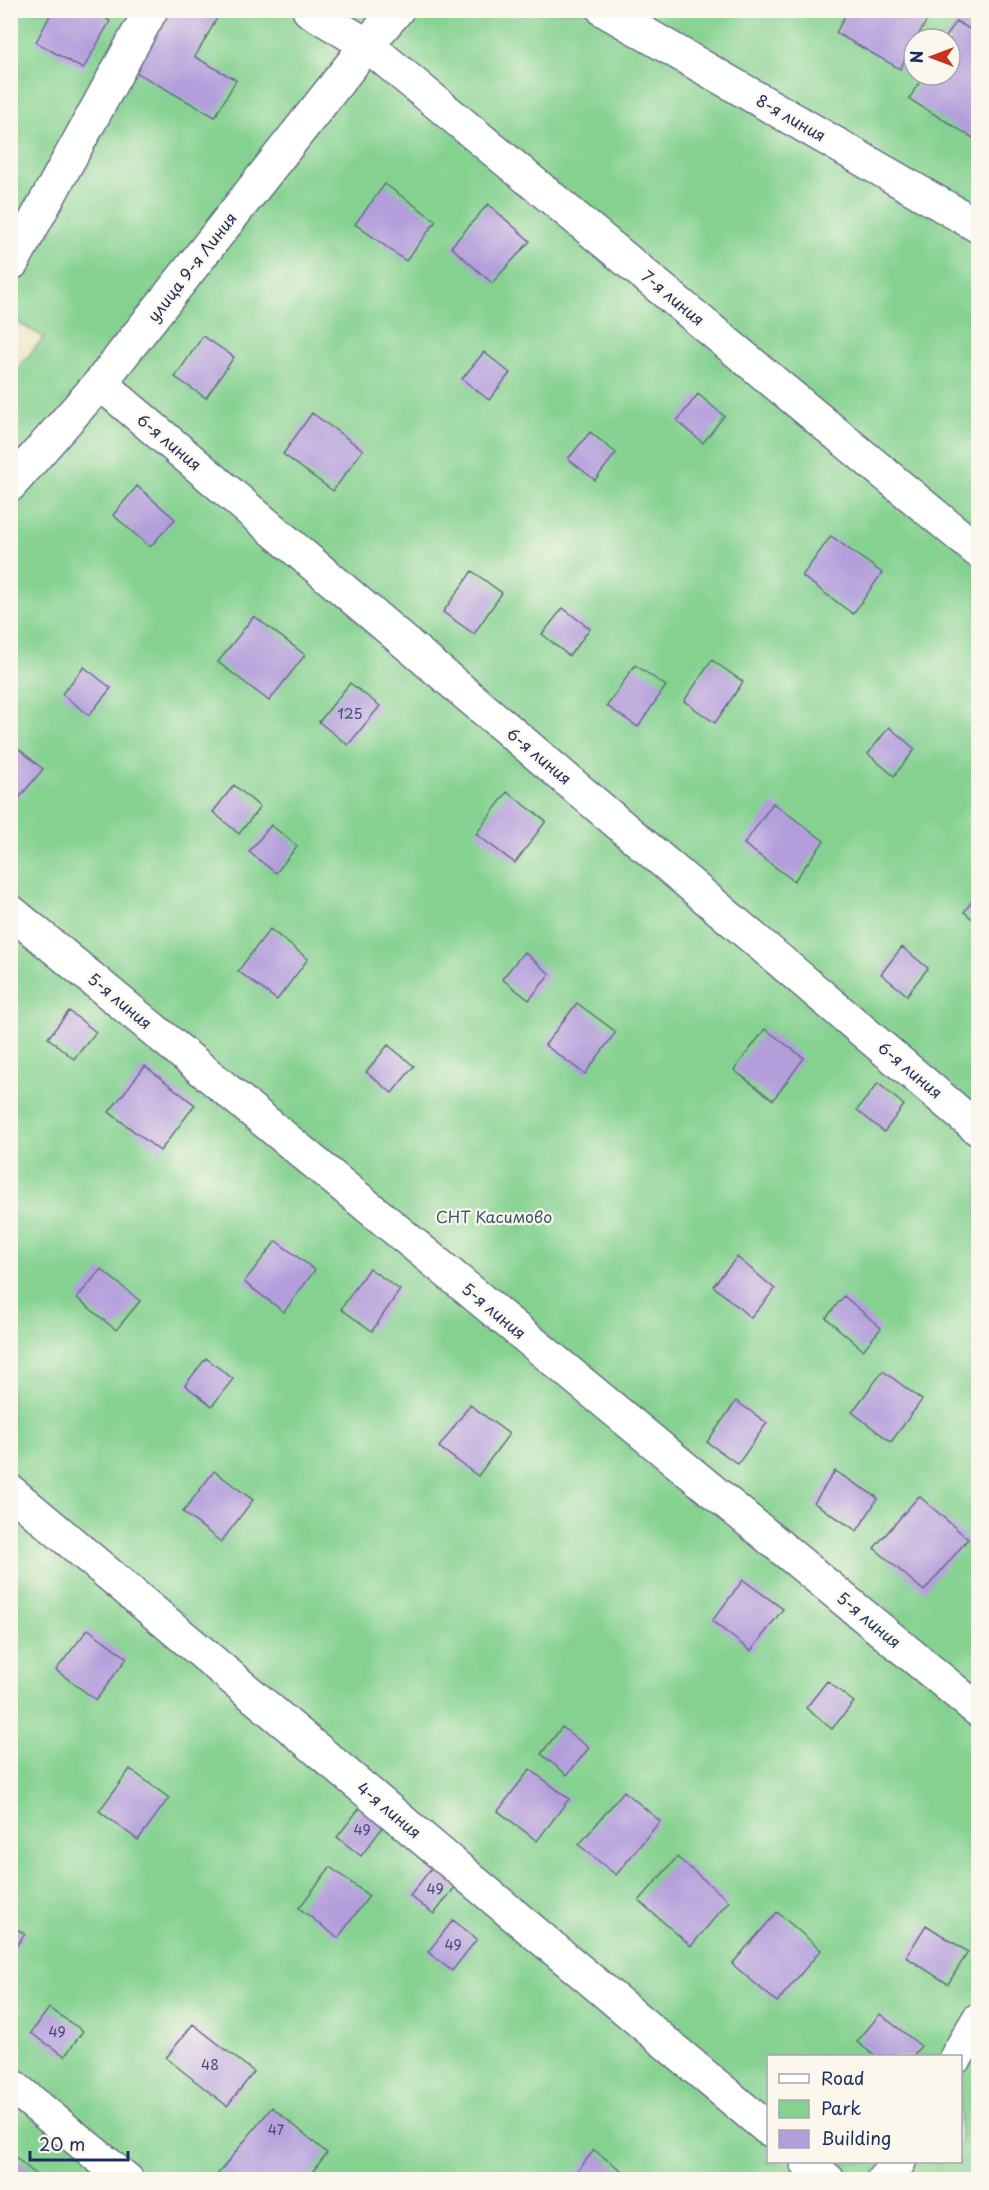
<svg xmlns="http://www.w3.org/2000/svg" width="989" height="2190" font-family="'Playpen Sans',sans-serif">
<rect width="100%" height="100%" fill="#fbf7ec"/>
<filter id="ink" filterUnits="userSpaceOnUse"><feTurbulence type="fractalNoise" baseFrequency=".0167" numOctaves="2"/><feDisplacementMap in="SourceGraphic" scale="12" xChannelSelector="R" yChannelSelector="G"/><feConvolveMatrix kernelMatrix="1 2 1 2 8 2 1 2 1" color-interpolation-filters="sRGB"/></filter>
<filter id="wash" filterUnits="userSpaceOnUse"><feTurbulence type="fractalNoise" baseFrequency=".008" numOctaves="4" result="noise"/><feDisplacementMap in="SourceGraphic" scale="24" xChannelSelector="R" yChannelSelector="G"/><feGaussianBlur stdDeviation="1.35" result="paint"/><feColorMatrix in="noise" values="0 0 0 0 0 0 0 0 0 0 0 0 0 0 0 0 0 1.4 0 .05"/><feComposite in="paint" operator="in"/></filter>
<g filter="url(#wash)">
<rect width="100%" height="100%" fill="#eee5c8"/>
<path fill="#84d190" stroke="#508077" stroke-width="1.5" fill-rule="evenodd" d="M11,11H978V2174L959,2180H11L10,378L44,337L11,319ZM914,39H950V75H914ZM768,2056H960V2162H768Z"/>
<g id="blocks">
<path fill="#b39edb" d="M53,10H92L110,21L83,69L36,42Z
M163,10H216L220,13L195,57L236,80L215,117L130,69Z
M848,10H925L931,13L916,39H914V43L900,69L836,33Z
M956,21L978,34V141L909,99L924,75H950V39H945Z
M385,184L436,221L406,261L355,224Z
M488,204L530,241L492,283L451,247Z
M203,336L234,357L206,398L175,377Z
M484,352L510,373L489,400L462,379Z
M698,394L724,416L703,443L677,421Z
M312,413L363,450L333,491L283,454Z
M590,432L616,453L595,480L568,459Z
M137,486L175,519L150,547L113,515Z
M831,536L882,573L853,614L802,576Z
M472,571L502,593L474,634L443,612Z
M563,608L590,629L569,656L542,634Z
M254,616L305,655L269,701L218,662Z
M712,660L743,682L715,723L684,701Z
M635,665L666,686L638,727L607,706Z
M84,667L111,688L89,715L62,694Z
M350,683L380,706L348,745L319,722Z
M889,727L915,749L894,776L868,754Z
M14,745L43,769L10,809V749Z
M234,785L260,807L239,834L213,812Z
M507,792L546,821L515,863L476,834Z
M773,803L824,841L794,881L744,844Z
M271,825L297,846L276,873L249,852Z
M978,893V923L964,912Z
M270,929L308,959L277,1000L238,971Z
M902,947L928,968L907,995L881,974Z
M524,952L550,974L529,1000L502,979Z
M577,1003L616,1032L585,1074L545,1045Z
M69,1011L96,1032L74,1059L48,1038Z
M765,1029L804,1058L773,1100L734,1070Z
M388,1045L414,1066L392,1093L366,1072Z
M145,1066L195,1105L160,1151L109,1112Z
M878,1083L904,1105L884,1132L857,1110Z
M276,1241L315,1270L284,1312L244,1282Z
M737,1257L775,1289L751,1318L713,1286Z
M369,1268L400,1290L372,1331L341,1309Z
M101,1269L140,1301L116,1330L77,1298Z
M844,1296L881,1328L863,1350L826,1318Z
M206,1358L233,1379L212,1406L185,1385Z
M883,1371L922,1400L891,1442L852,1412Z
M736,1401L767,1423L738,1464L707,1442Z
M470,1405L509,1434L478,1476L439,1447Z
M214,1471L253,1500L221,1542L183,1512Z
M835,1471L878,1498L857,1531L814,1503Z
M919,1496L968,1539L924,1591L874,1548Z
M743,1580L783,1609L751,1651L712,1621Z
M88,1629L127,1658L96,1700L56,1670Z
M827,1681L854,1702L832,1729L806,1708Z
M562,1727L589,1748L567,1775L541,1754Z
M130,1769L169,1798L138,1840L99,1811Z
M530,1769L569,1799L537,1841L498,1811Z
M624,1791L660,1821L616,1875L579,1845Z
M362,1805L386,1823L361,1856L337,1837Z
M677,1857L729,1901L691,1946L639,1901Z
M435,1863L459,1882L434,1914L410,1896Z
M330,1867L369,1896L338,1938L299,1908Z
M777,1912L821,1950L777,2002L732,1964Z
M453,1920L477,1939L452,1971L428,1952Z
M10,1925L25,1934L10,1955Z
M926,1925L968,1952L948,1984L906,1957Z
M49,2008L83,2031L65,2056L31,2033Z
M880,2014L921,2046L913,2056H875L857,2042Z
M193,2024L254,2072L227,2106L166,2058Z
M272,2107L327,2153L306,2180H213Z
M594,2150L625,2173L620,2180H571Z
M10,2152L35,2174L30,2180H10Z"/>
</g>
</g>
<g filter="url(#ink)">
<use href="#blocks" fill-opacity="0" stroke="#656f83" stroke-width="1.5"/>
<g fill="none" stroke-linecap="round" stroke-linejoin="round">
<defs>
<path id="minor" d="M309,10L367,45L978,551
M604,10L978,226
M12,263L151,10
M100,383L978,1129
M10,485L100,383L367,45L397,10
M10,911L978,1710
M10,1491L768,2129
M957,2056L978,2020
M10,2084L127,2180
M807,2162L828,2180
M883,2180L899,2162"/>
</defs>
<use href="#minor" stroke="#656f83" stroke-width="36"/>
<use href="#minor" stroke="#fff" stroke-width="33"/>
</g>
</g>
<g text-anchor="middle" stroke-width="4.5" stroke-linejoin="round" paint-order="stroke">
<g font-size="14" fill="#414b7d">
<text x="350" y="719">125</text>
<text x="362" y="1835">49</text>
<text x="435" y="1894">49</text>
<text x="453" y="1950">49</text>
<text x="57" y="2037">49</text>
<text x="210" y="2070">48</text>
<text x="276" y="2135">47</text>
</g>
<g font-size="16" fill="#1b2f5e" stroke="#fbf7ec">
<text transform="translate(791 118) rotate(30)" y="6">8-я линия</text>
<text transform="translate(192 267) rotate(-52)" y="6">улица 9-я Линия</text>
<text transform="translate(673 298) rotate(40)" y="6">7-я линия</text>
<text transform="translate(169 442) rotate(40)" y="6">6-я линия</text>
<text transform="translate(539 756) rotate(40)" y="6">6-я линия</text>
<text transform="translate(120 1001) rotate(40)" y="6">5-я линия</text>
<text transform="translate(910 1070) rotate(40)" y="6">6-я линия</text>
<text transform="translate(494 1311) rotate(40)" y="6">5-я линия</text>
<text transform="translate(869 1620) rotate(40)" y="6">5-я линия</text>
<text transform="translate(389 1810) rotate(40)" y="6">4-я линия</text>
</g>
<g font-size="16" fill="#35586a" stroke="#fbf7ec">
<text x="494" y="1223">СНТ Касимово</text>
</g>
</g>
<rect width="989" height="2190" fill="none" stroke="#fbf7ec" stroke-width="36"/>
<rect x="767" y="2055" width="195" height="108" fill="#fbf7ec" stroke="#a1a7b3" stroke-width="1.5"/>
<rect x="779" y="2074" width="30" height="9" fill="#ffffff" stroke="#a1a7b3" stroke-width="1.5"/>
<text x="821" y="2085" font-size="18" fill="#1b2f5e">Road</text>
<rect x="779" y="2100" width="30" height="18" fill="#84d190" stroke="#a1a7b3" stroke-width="1.5"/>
<text x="821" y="2115" font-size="18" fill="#1b2f5e">Park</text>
<rect x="779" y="2130" width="30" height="18" fill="#b39edb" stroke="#a1a7b3" stroke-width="1.5"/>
<text x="821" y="2145" font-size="18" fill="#1b2f5e">Building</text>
<g transform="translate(932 57) rotate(270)"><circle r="28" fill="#fbf7ec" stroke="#a1a7b3" stroke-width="1.5"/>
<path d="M0-4.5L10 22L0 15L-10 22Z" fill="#c8321e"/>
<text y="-9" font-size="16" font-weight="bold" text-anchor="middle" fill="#1b2f5e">N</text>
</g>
<path d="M30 2151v9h98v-9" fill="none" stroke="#1b2f5e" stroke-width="3"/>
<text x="39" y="2151" font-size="18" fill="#1b2f5e" stroke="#fbf7ec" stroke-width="4.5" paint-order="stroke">20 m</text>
</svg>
